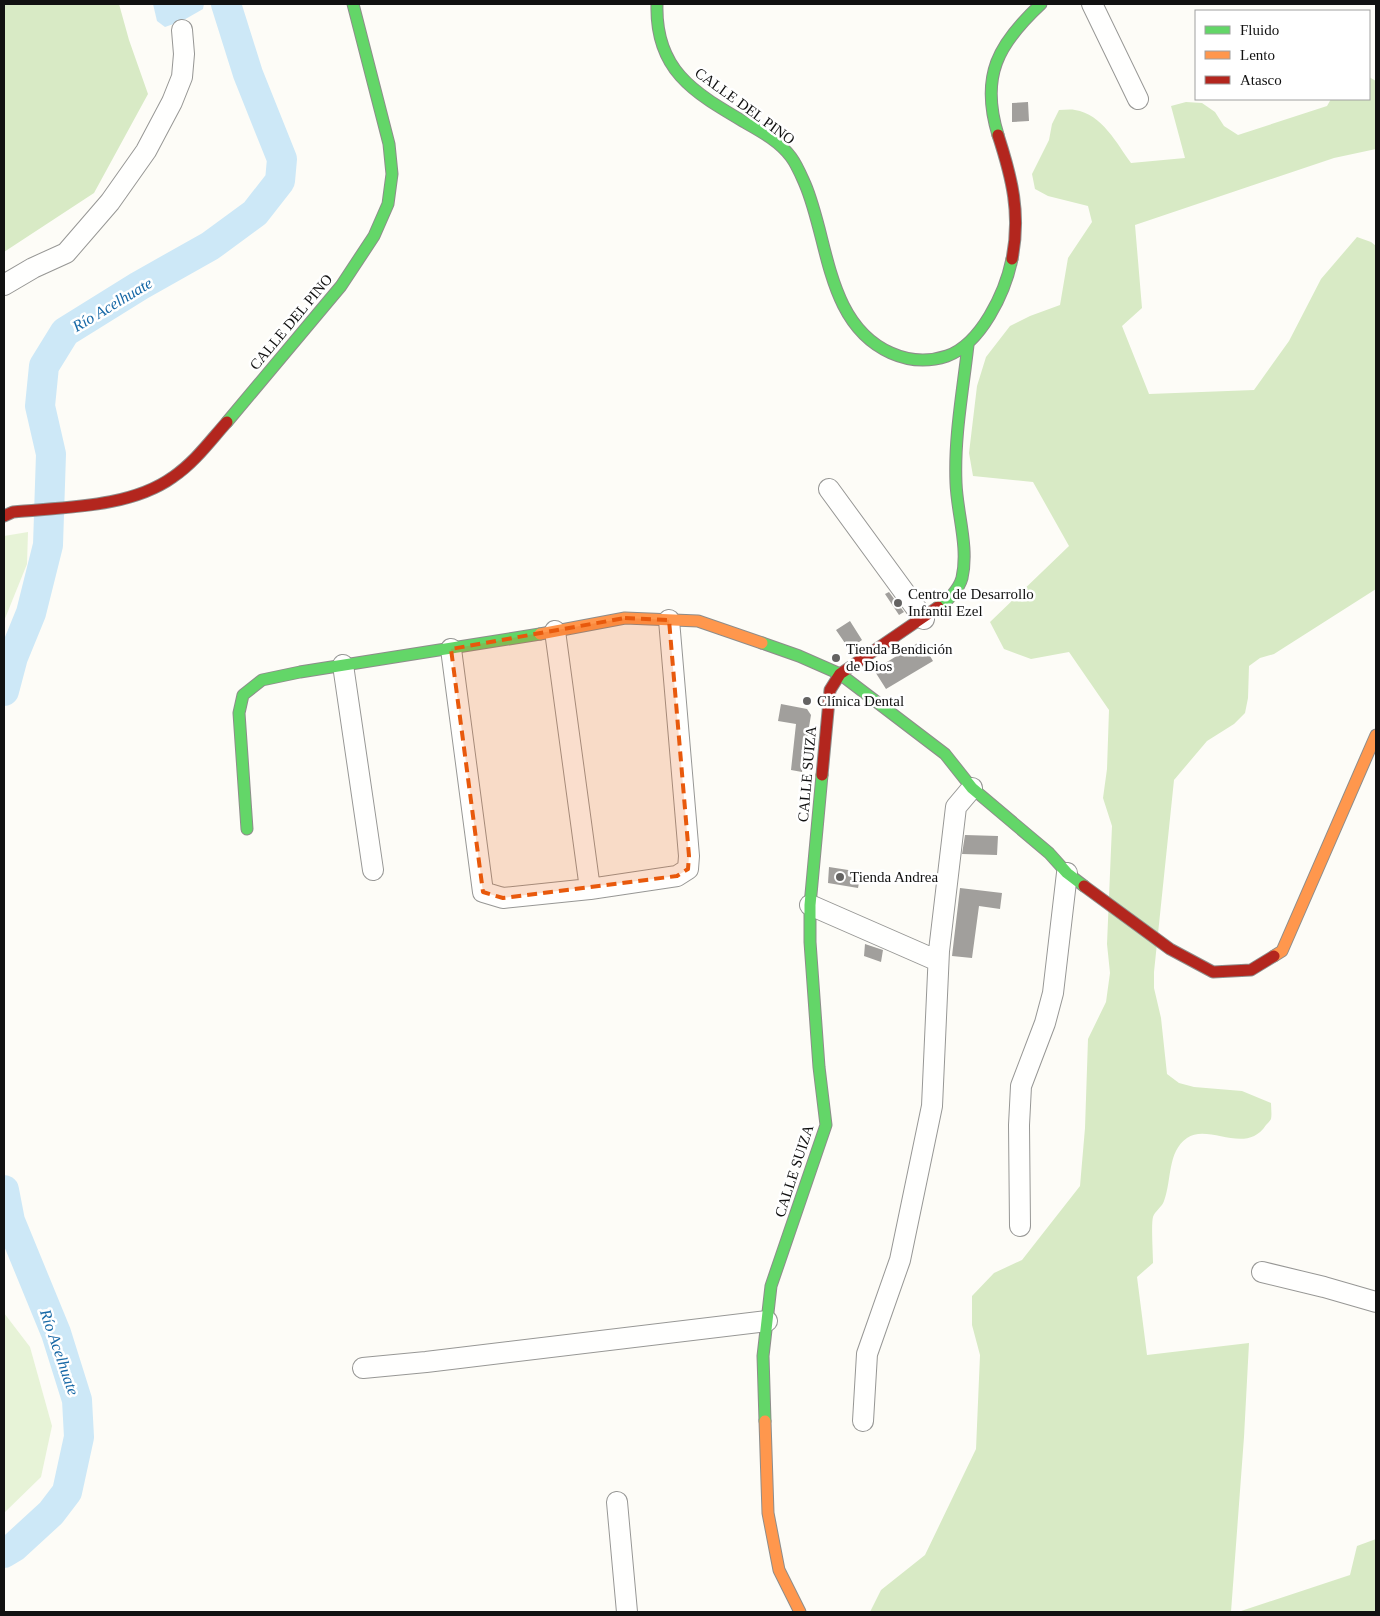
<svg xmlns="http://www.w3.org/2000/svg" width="1380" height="1616" font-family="Georgia,serif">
<rect width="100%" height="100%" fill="#fdfcf7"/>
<path fill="#e7f3d7" d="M28,532L27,564L4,621V536Z
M4,1313L30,1347L52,1426L41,1477L4,1513Z"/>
<path fill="#d8eac5" d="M4,4H119L129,40L148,94L94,193L4,252Z
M1369,77L1376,81V149L1334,158L1135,225L1142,308L1122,326L1149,394L1254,390L1289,341L1321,279L1357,237L1371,242L1376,246V589L1274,654L1260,658L1249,666L1248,698L1245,713L1234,724L1207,741L1174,780L1154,972V988L1161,1018L1167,1074L1179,1083L1194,1087L1242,1091L1271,1103C1271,1108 1272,1114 1271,1119C1270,1121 1268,1123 1266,1125C1246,1156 1209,1123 1187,1138C1167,1152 1172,1180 1164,1201C1162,1207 1155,1211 1153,1217C1151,1224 1153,1254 1153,1263L1137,1277L1147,1355L1249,1343L1244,1437L1231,1612H870L881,1590L925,1555L976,1449L980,1355L972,1325V1296L994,1273L1022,1260L1080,1186L1085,1128L1088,1039L1106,1002L1110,973L1107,944L1112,826L1103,798L1107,769L1109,710L1069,652L1031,659L1004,649L990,622L1069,546L1033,482L973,476L969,453L977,386L986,357L1010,326L1030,316L1060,305L1068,258L1092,222L1088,206L1048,196L1035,189L1032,174L1049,140L1052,124L1059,110C1064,110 1070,109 1075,110C1102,114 1117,144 1131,163L1185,158L1171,106L1186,102L1202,103L1215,112L1224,126L1238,135L1327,106L1331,99H1369Z
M1376,1539V1612H1238L1350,1575L1357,1546Z"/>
<path fill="#cde8f7" d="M153,4H204L203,9L182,21L165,27L157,21Z"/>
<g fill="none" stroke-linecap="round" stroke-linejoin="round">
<path stroke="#cde8f7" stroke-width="30" d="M4,691L13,657L31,613L48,545L51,454L40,406L44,366L65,332L139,286L210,246L255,213L280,181L282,159L248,74L226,4
M4,1190L10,1221L56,1333L77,1400L79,1437L67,1492L51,1513L14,1547L4,1553"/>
</g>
<path fill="#a19f9c" d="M1028,102L1029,121L1012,122V103Z
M889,592L904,612L899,615L885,594Z
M850,621L862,640L849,649L836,630Z
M921,641L933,661L886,689L874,670Z
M781,704L807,709L811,715L806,745V760H804L802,772L791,770L796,724L778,721Z
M965,835L998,836L997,855L962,854Z
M829,867L861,872L858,888L828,883Z
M960,888L1002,893L1000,909L979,906L972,958L952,956Z
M865,944L883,950L881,962L864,956Z"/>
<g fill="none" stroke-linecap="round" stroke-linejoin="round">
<defs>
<path id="street" d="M1092,4L1138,99
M4,285L33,268L66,253L110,202L146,151L172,102L182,77L184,54L182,30
M829,489L924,619
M555,631L590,889
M451,649L483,892L503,898L590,889L677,876L688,869L689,856L669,620
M343,665L373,870
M810,905L938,961
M1020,1226L1019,1125L1021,1086L1045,1023L1053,993L1067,873
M1262,1272L1324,1287L1376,1302
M363,1368L426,1362L767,1321
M863,1421L867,1354L900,1260L932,1106L939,951L956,807L972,788
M617,1502L627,1612"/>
<path id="fast" d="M657,4C655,71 695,93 746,123C762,132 780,142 791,157C797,165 801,175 805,184C829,240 826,324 891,353C909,361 929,362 947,356C981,344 1005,293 1012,259
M998,135C980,76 998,44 1041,4
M227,422L341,286L374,236L388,204L392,174L389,144L353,4
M938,607C948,601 959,589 962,578C969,547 957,513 956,483C954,437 963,390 968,345
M762,643L799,656L840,674L945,754L972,788L1049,853L1067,873L1084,886
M247,829L239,713L243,695L262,680L300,672L540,634
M765,1421L763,1356L771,1286L826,1125L819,1067L810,942V905L822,775"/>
<path id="slow" d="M540,634L625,618L698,621L762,643
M1274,956L1282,951L1376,735
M765,1421L768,1513L779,1570L800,1612"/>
<path id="jam" d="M998,135C1012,178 1021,214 1012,259
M4,516L13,512C64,507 130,508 173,477C195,462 210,441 227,422
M822,775L830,690L840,674L938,607
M1084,886L1170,949L1213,972L1251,970L1274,956"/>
</defs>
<use href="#street" stroke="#979795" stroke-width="22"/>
<use href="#fast" stroke="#8e8d8b" stroke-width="13"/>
<use href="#slow" stroke="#8e8d8b" stroke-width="13"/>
<use href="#jam" stroke="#8e8d8b" stroke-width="13"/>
<use href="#street" stroke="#fffffe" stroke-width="20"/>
<use href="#fast" stroke="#63d668" stroke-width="11"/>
<use href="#slow" stroke="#ff974d" stroke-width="11"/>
<use href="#jam" stroke="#b3261e" stroke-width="11"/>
</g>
<path fill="#e8590c" fill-opacity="0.2" stroke="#e8590c" stroke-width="4" stroke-dasharray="10 6" stroke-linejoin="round" d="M625,618L669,620L689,856L688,869L677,876L503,898L483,892L451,649Z"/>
<g fill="#646362" stroke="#fff" stroke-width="2">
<circle cx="898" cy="603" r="5"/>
<circle cx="836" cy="658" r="5"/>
<circle cx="807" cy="701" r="5"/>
<circle cx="840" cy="877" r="5"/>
</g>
<g text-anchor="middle" stroke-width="5" stroke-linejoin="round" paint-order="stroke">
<g font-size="15" fill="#111" stroke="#fff">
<text transform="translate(745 106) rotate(36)" y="5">CALLE DEL PINO</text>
<text transform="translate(291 322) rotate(-50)" y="5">CALLE DEL PINO</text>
<text transform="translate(807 774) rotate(-85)" y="5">CALLE SUIZA</text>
<text transform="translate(794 1171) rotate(-72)" y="5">CALLE SUIZA</text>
</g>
<g font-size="15" fill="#111" stroke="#fff" text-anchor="start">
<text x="908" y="599">Centro de Desarrollo<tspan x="908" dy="17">Infantil Ezel</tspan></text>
<text x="846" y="654">Tienda Bendición<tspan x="846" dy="17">de Dios</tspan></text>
<text x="817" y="706">Clínica Dental</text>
<text x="850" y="882">Tienda Andrea</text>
</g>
<g font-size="16" font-style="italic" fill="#1768a6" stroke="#fff">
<text transform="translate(112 304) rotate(-31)" y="6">Río Acelhuate</text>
<text transform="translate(60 1352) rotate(71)" y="6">Río Acelhuate</text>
</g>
</g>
<rect width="1380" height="1616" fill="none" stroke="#111111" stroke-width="10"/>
<rect x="1195" y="10" width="175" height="90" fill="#ffffff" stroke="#a0a0a0"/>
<rect x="1205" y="26" width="25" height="8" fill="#63d668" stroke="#a0a0a0"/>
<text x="1240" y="35" font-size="15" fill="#111111">Fluido</text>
<rect x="1205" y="51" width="25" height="8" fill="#ff974d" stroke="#a0a0a0"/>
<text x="1240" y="60" font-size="15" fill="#111111">Lento</text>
<rect x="1205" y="76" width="25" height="8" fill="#b3261e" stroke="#a0a0a0"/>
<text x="1240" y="85" font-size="15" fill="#111111">Atasco</text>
</svg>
